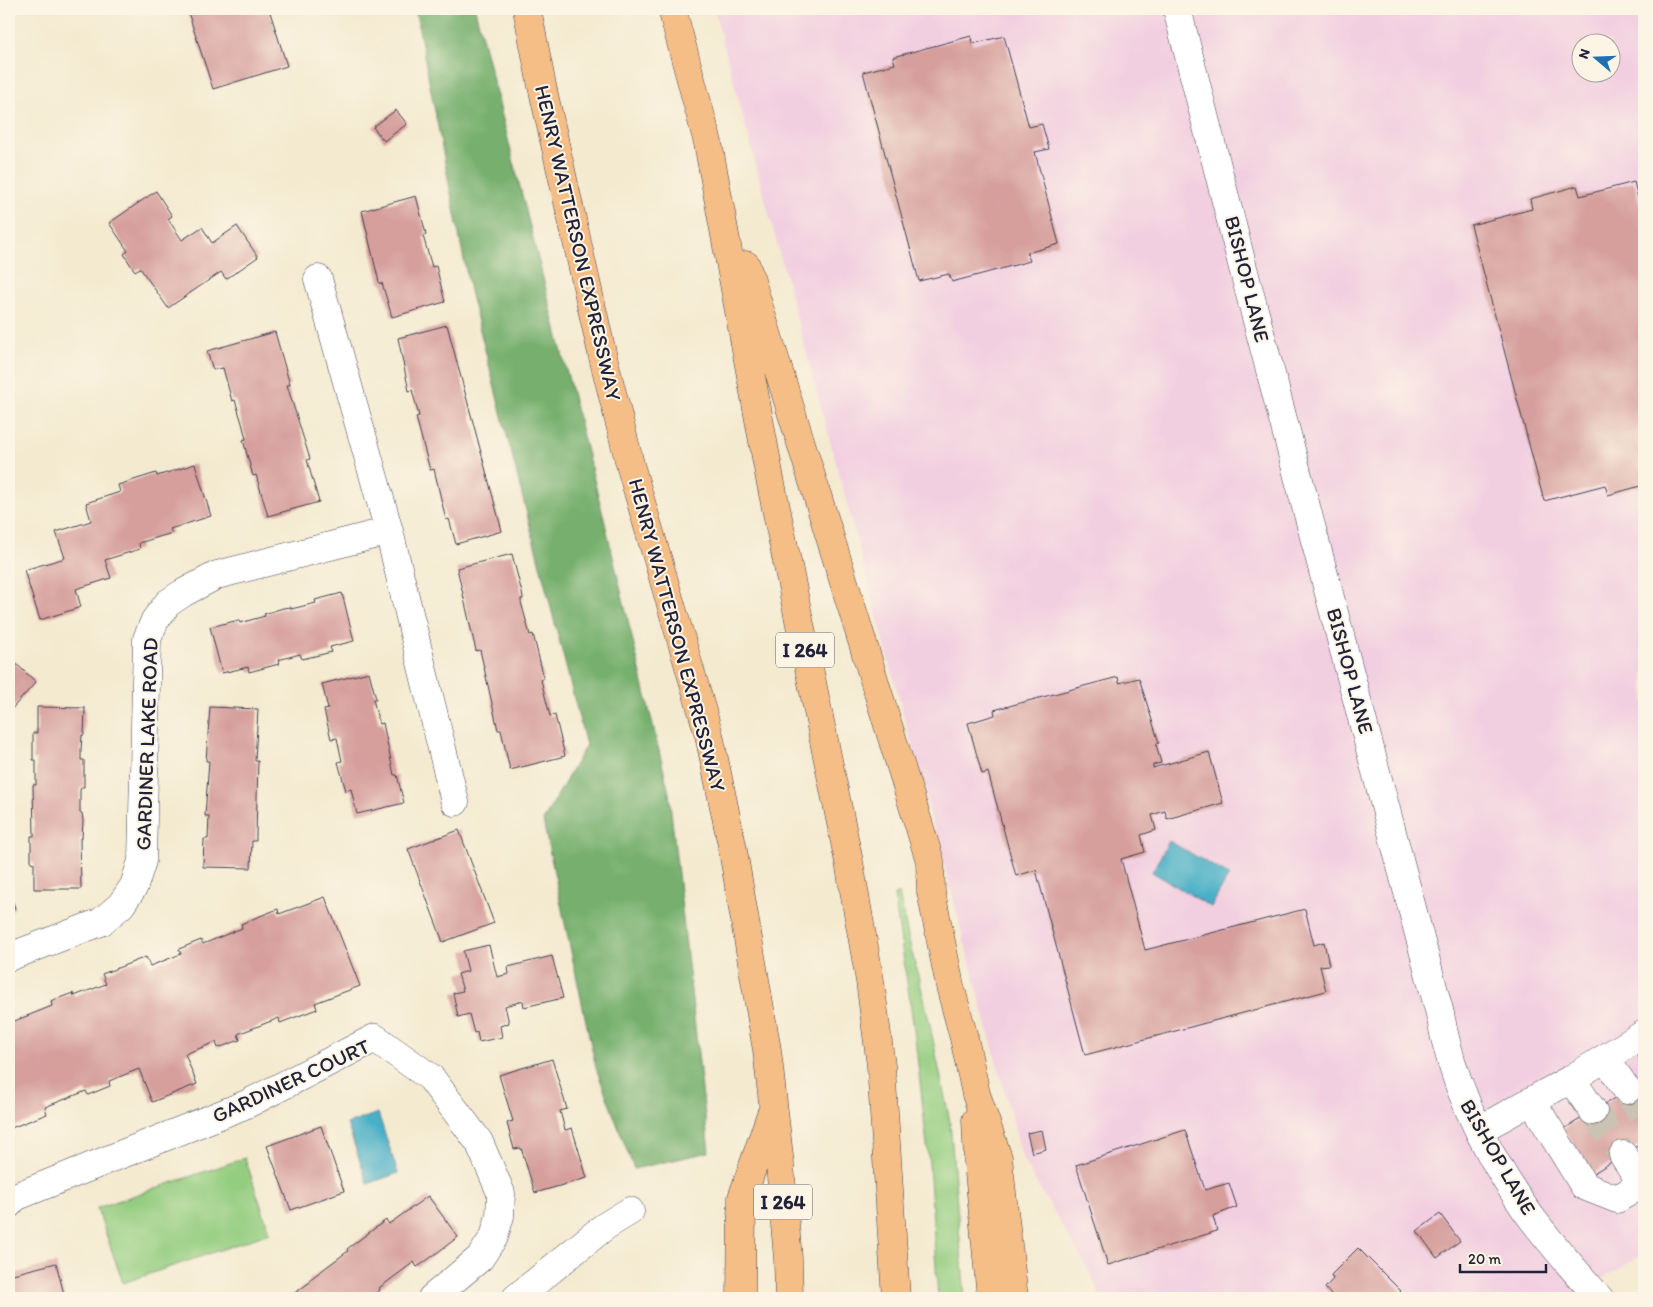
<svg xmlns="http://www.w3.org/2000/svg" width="1653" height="1307" font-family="Itim,sans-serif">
<rect width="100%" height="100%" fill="#fcf5e5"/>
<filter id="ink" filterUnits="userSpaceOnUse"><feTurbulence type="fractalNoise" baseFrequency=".02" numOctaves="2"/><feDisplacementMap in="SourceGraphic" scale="10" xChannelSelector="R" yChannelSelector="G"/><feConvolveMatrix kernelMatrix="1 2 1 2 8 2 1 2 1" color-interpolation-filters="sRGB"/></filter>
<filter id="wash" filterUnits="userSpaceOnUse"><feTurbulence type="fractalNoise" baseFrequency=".0096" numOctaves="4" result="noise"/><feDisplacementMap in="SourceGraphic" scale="20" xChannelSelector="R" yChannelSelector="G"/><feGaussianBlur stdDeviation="1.12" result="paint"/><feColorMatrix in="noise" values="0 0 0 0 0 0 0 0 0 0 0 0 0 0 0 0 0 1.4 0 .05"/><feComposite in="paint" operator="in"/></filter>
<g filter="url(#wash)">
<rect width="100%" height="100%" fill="#f4ead0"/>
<path fill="#f2cfe0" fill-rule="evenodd" d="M714,9H1644V1254L1570,1298H1101L1089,1271L1023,1160ZM1580,42H1610V72H1580Z"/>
<path fill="#94cd80" stroke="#5b785e" d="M899,893L909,941L926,1006L950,1122L965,1298H938L929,1163L914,1029L894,895Z
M245,1158L270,1233L123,1283L97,1208Z"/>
<path fill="#77b06e" stroke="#4c6954" d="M415,9H475L604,519L669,793L709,1152L634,1169L596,1068L543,821L586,745L470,291Z"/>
<path fill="#47afc6" stroke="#346880" d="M1169,841L1229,875L1211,907L1152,872Z
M378,1113L398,1173L368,1184L347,1124Z"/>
<g id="blocks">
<path fill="#d69f9c" d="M187,9H251V10L257,9H269L287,66L213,89Z
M971,36L972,44L1004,36L1029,127L1042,124L1049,149L1035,152L1059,244L1027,253L1030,261L952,282L949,274L919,281L863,72L895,64L893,57Z
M396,110L407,124L384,141L373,127Z
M1634,182L1644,221V485L1608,495L1605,485L1544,501L1471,225L1532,209L1530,199L1577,186L1580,196Z
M156,191L172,216L168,219L182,240L202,227L212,243L237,226L258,257L226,279L221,272L168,308L140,268L135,271L130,264L124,254L128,251L109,223Z
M416,196L426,234L423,236L432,267L436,266L445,302L392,317L382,283L380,284L379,282L362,211Z
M447,325L502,531L456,544L449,519L446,520L434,469L430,470L416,417L419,416L412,390L409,391L398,338Z
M275,332L290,385H287L310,459L307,460L319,502L268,516L256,475L253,476L243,440L246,439L242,423L235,400L232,401L223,368L213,370L207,351Z
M195,464L211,516L170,529L172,533L139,543L140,549L105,560L111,578L76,589L81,607L40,620L24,570L65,558L56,532L91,521L86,503L120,492L118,485L156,473L157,476Z
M512,554L523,597V599H521V602L530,635L533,634L544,678L541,680L550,716L555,715L565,756L510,770L501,730H498L480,650L476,651L457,568Z
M342,593L354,641L330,647L332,652L302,659L300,654L278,660L279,664L249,672L248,667L222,673L210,627L239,620L240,623L265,616L264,614L283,608L291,607V609L316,603L315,600Z
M12,660L36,682L9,712V662Z
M369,672L376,699H373L379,724L383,723L394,775H397L404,803L357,814L351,789L346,791L338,762L342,761L337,738L331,739L324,710L328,709L322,684Z
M1118,677L1119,683L1139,678L1159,743L1156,744L1161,763L1153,765V768L1209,752L1223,803L1167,819L1165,811L1152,815L1156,830L1141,835L1145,852L1121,859L1145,950L1305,909L1314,945L1324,942L1329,965L1320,966L1326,991L1085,1055L1036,870L1016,876L988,772L982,774L968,723L995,715L994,710Z
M37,707L85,708L84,735H82L81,750V760H84V787H81L80,791V813H82L83,821L82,838H80L81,889H34V863L31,862V836H34L33,785H36V760H33V733H37Z
M210,707L258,709L255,761H258L256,836V841H252L251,868L203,867L204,839H208L209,816H205L209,761H206Z
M459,830L494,923L443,942L408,849Z
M9,891L15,908L9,911Z
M325,897L360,986L315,1003L317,1009L280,1023L279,1018L238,1034L240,1040L218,1048L216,1042L185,1054L197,1084L152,1102L139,1069L109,1081L110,1086L88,1095L86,1091L45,1107L47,1114L11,1128L9,1123V1015L12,1022L52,1006L51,1001L73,993L74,996L106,984L102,974L146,957L150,966L181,954L179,949L201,940L203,944L242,928L241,924L255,918L278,909L279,914Z
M489,945L497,977L509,974L508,967L552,956L563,998L524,1007L523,1001L505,1006L509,1023L500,1026L502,1037L479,1042L477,1032L474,1033L469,1014L458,1017L453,993L463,991L458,974L468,971L463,951Z
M1644,1050V1067L1637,1054Z
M552,1059L567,1109L560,1111L565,1130L572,1128L587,1178L535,1193L521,1148L514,1149L507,1123L513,1121L499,1075Z
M1644,1080V1142L1592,1174L1564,1129Z
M321,1126L344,1191L291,1210L267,1146Z
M1042,1130L1046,1149L1032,1153L1027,1133Z
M1185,1130L1205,1190L1229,1183L1237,1207L1213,1216L1217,1231L1108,1265L1076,1165Z
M428,1196L458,1237L422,1264L417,1267L414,1262L379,1288L380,1290L370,1298H288L310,1282L309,1280L348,1251L347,1249L363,1237L386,1220L389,1224Z
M1440,1214L1460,1241L1437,1258L1417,1231Z
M1358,1248L1401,1291L1394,1298H1331L1332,1296L1325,1288L1333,1279L1331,1275Z
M56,1263L65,1298H9V1275Z"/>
</g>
</g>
<g filter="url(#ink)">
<use href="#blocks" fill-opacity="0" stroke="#424051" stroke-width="1"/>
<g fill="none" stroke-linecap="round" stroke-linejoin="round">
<path stroke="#cac2b2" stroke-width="28" stroke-dasharray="28 14" stroke-linecap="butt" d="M1627,1090L1644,1118
M1593,1111L1623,1155"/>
<defs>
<path id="minor" d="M1177,9L1243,268L1440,1014C1452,1083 1484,1149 1523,1206C1546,1239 1573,1268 1599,1298
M318,279L389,531L455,802
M9,957L101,922L121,905L134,886L142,861L147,639L155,620L168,603L183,593L217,575L389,531
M1605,1058L1627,1090
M1571,1079L1593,1111
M1532,1101L1584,1186L1617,1199L1644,1183
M1479,1130L1571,1079L1644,1034
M1623,1155L1644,1187
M9,1204L15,1197L247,1104L375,1038L431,1078L479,1142L501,1193L500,1216L494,1237L480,1258L432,1298
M516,1298L604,1227L630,1211"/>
<path id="highway" d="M527,9L542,86L602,353L631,468L709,735L732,845L767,1050L780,1165L788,1259L789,1298
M672,9L708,143L770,479L849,862L870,981L881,1066L896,1298
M746,265L930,861L931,892L950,986L964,1038L976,1094L998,1158L1014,1298
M976,1120L978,1162L991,1298
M741,1298L742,1198L771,1114"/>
</defs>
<use href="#minor" stroke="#424051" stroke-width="29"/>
<use href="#highway" stroke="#424051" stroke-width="29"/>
<use href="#minor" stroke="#fff" stroke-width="28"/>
<use href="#highway" stroke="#f6be87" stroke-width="28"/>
</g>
</g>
<g text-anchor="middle" stroke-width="4" stroke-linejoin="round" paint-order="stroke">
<g fill="#fcf5e5" stroke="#63616e" stroke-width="1">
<rect x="776" y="632.5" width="58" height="35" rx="4"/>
<rect x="754" y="1184.5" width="58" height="35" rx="4"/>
</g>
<g font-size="20" font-weight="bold" fill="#22223b">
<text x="805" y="657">I 264</text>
<text x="783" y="1209">I 264</text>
</g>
<g font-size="21" fill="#22223b" stroke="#fcf5e5">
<text transform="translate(578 243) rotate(77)" y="7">HENRY WATTERSON EXPRESSWAY</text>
<text transform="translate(1247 279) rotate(76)" y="7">BISHOP LANE</text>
<text transform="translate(677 635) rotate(75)" y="7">HENRY WATTERSON EXPRESSWAY</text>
<text transform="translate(1350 671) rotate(75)" y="7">BISHOP LANE</text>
<text transform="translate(147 744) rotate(-88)" y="7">GARDINER LAKE ROAD</text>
<text transform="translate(291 1081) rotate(-25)" y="7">GARDINER COURT</text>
<text transform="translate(1498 1157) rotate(60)" y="7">BISHOP LANE</text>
</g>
</g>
<rect width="1653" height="1307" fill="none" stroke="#fcf5e5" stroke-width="30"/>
<g transform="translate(1596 58) rotate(289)"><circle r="24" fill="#fcf5e5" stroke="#a5a1a1"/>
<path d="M0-4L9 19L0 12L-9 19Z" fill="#1f6fb2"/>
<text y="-8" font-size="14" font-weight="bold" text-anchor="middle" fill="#22223b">N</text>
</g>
<path d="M1460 1264v8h86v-8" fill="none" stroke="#22223b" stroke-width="2.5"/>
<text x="1468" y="1264" font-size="15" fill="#22223b" stroke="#fcf5e5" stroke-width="4" paint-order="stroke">20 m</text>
</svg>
